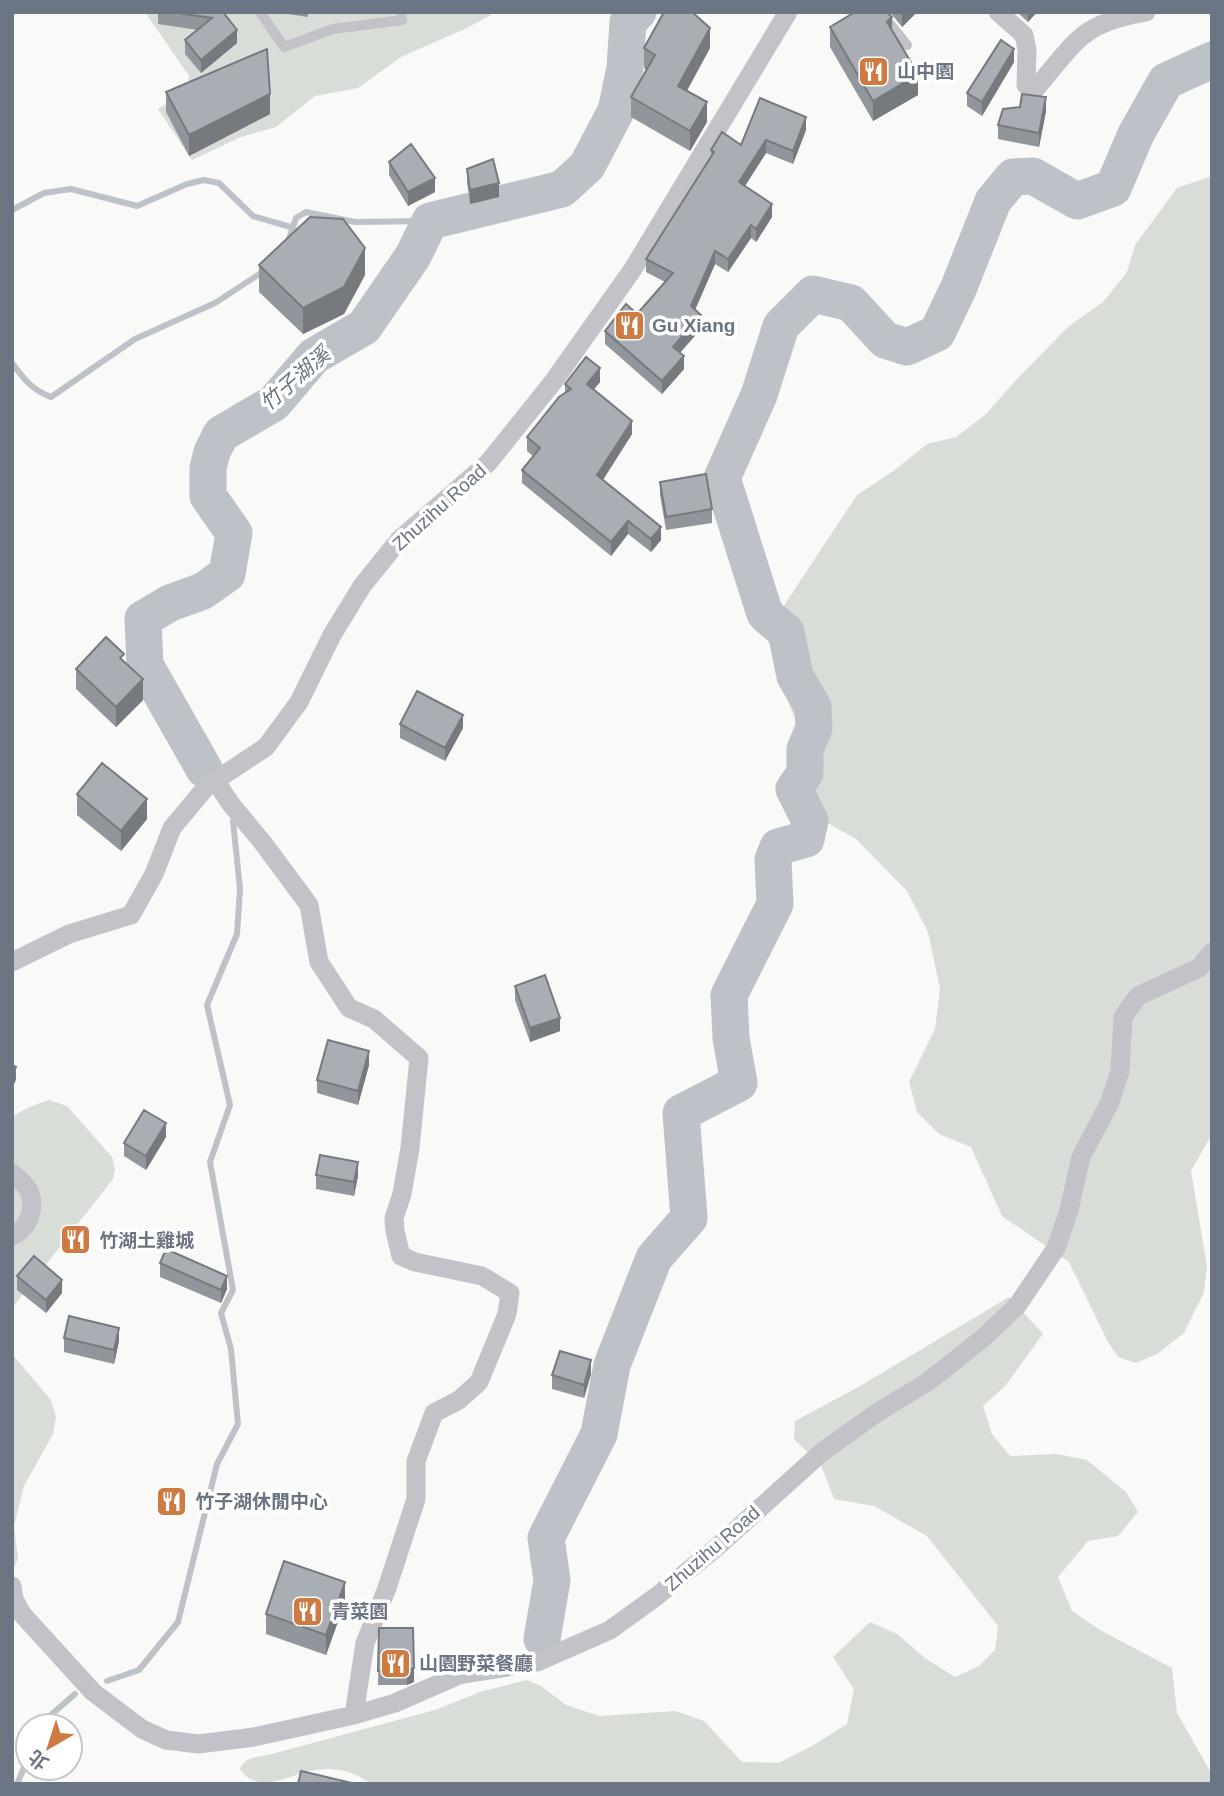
<svg xmlns="http://www.w3.org/2000/svg" width="1224" height="1796" font-family="Arial,'Noto Sans TC',sans-serif">
<rect width="100%" height="100%" fill="#f9f9f7"/>
<path fill="#d8ddd7" d="M145,12H496L469,27L401,57L358,88L315,96L276,127L241,137L192,160L158,109L187,90L189,76Z
M1212,176V1140L1208,1141L1191,1171L1207,1266L1204,1292L1184,1333L1157,1354L1136,1363L1118,1357L1108,1342L1069,1262L1002,1216L971,1147L939,1134L917,1112L909,1082L935,1029L940,989L928,932L907,891L856,839L824,821L806,798L795,719L779,679L774,649V637L785,604L857,495L896,469L927,444L956,437L985,415L1017,379L1069,326L1103,302L1127,272L1135,245L1177,188Z
M49,1100L67,1106L112,1157L115,1169L113,1179L12,1308V1117L27,1108Z
M1009,1297L1043,1334L1005,1386L983,1406L992,1434L1010,1456L1057,1454L1087,1460L1126,1492L1138,1512L1118,1536L1088,1541L1058,1577L1072,1611L1100,1630L1172,1668L1177,1713L1210,1771L1212,1770V1784H371C353,1770 332,1766 310,1771C287,1776 257,1795 240,1769C245,1757 257,1757 268,1755L435,1710L480,1692L527,1680L541,1686L566,1705L599,1716L676,1711L704,1721L742,1762L778,1763L812,1746L847,1724L854,1689L833,1657L870,1622L897,1634L925,1658L955,1677L979,1666L995,1650L998,1626L927,1536L874,1506L834,1499L821,1465L794,1439L795,1421L860,1386Z
M12,1354L51,1400L56,1417L53,1434L24,1486L14,1526L18,1558L12,1573Z"/>
<g fill="none" stroke-linecap="round" stroke-linejoin="round">
<path stroke="#bcc2c8" stroke-width="6" d="M12,210L44,193L71,189L137,206L187,184L204,180L219,183L253,216L294,228
M288,242L296,218L306,212L355,222L430,221
M12,363C24,379 32,390 51,397L135,339L215,303L264,271
M107,1681L139,1670L178,1622L217,1464L238,1424L231,1349L221,1313L233,1290L210,1162L230,1105L207,1005L237,934L240,889L233,821
M42,1726L44,1721L75,1694
M17,1784L28,1758"/>
<path stroke="#bcc2c8" stroke-width="37" d="M204,769L145,665L143,619L170,603L203,591L227,574L234,533L208,496V468L212,452L221,434L274,403L314,356L364,327L413,256L430,221L562,189L587,166L616,111L625,68L628,22L638,12
M542,1639L552,1580L546,1538L599,1434L612,1365L654,1258L689,1218L681,1113L739,1083L731,1038L729,995L775,904L773,860L778,847L806,839L810,821L794,789L805,773V749L814,728L813,707L795,676L786,632L765,614L722,478L759,395L781,326L813,294L851,303L885,340L907,347L937,333L959,287L993,201L1013,177L1033,176L1077,201L1113,188L1136,134L1166,81L1212,60"/>
<path stroke="#c1c3c8" stroke-width="10" d="M260,12L284,47L333,29L402,20V12
M877,12L887,20L907,45"/>
<path stroke="#c1c3c8" stroke-width="19" d="M998,12L1024,35L1027,50L1026,85L1037,87C1077,40 1082,23 1146,12
M215,780L230,803L263,843L309,905L319,962L349,1008L374,1019L419,1058L410,1148L402,1194L394,1218L395,1231L401,1256L415,1262L482,1276L510,1293L507,1314L479,1382L459,1400L434,1413L416,1461V1499L387,1588L365,1643L354,1715
M12,962L69,934L131,915L154,874L172,828L207,786L266,747L299,702L332,635L362,586L399,540L488,463L553,382L633,269L788,12
M12,1173C17,1178 26,1184 29,1191C36,1207 29,1229 12,1236
M12,1586L14,1599L22,1614L93,1692L142,1729L166,1740L198,1744L254,1737L354,1715L395,1703L459,1675L537,1662L610,1630L657,1596L717,1547L822,1452L878,1412L929,1381L983,1338L1017,1306L1056,1248L1069,1210L1081,1157L1110,1102L1120,1071L1123,1017L1138,996L1199,968L1212,952"/>
</g>
<path fill="#91969c" d="M158,12H222L237,43L201,73L185,54V40L198,30L158,24Z
M274,12H308V17Z
M890,12H917L902,27Z
M1017,12H1037L1028,22Z
M830,27L892,30L918,95L873,121L830,47Z
M644,48H710L687,91L707,122L690,151L631,117V97L646,70L644,68Z
M1014,62L982,116L967,106V93Z
M166,92L270,114L189,156L166,112Z
M1046,111L1039,147L998,139V125Z
M806,130L793,164L766,153L745,186L772,217L756,242L751,238L728,272L715,264L695,310L701,329L680,353L684,369L662,394L605,344V331L637,314L665,282L646,272V259L711,156V150Z
M389,162L435,192L408,206L389,175Z
M467,169L499,197L470,204L467,182Z
M259,265L365,275L344,314L303,334L259,292Z
M600,382L593,389L632,434L603,480L661,540L651,552L628,534L611,556L522,483V470L533,456L527,451V437L565,393V384Z
M660,482L712,509V523L666,530L660,495Z
M76,669L143,700L116,727L76,689Z
M400,724L463,728L445,761L400,738Z
M77,794L147,819L121,851L77,815Z
M515,986L560,1031L530,1042L515,1000Z
M369,1065L358,1105L317,1093V1080Z
M166,1137L146,1170L124,1156V1143Z
M316,1175L358,1176L354,1196L316,1189Z
M160,1263L227,1289L221,1303L160,1277Z
M17,1276L62,1293L46,1313L17,1290Z
M64,1338L119,1341L114,1364L64,1352Z
M591,1374L584,1398L552,1389V1375Z
M345,1602L326,1655L266,1634V1614Z
M379,1628L414,1682L407,1685H378Z"/>
<path fill="#767a7f" d="M903,12H917L902,27V13Z
M1028,12H1037L1028,22Z
M892,17V38L887,22Z
M710,28V48L678,106V86Z
M237,30V43L201,73V60Z
M1014,49V62L982,116V102Z
M918,74V95L873,121V101Z
M270,94V114L189,156V135Z
M1046,97V111L1039,147V133Z
M707,102V122L690,151V131Z
M806,117V130L793,164V151Z
M766,140V153L739,195V182Z
M435,178V192L408,206V192Z
M499,183V197L470,204V190Z
M772,204V217L756,242V229Z
M751,225V238L728,272V259Z
M365,248V275L344,314L303,334V308Z
M715,251V264L691,319V306Z
M701,315V329L673,360V347Z
M684,356V369L662,394V381Z
M600,368V382L587,398V384Z
M632,421V434L597,489V475Z
M628,521V534L611,556V542Z
M661,527V540L651,552V539Z
M143,679V700L116,727V707Z
M463,715V728L445,761V748Z
M147,799V819L121,851V831Z
M560,1018V1031L530,1042V1028Z
M369,1051V1065L358,1105V1091Z
M16,1067V1080L12,1088V1075Z
M166,1123V1137L146,1170V1156Z
M358,1162V1176L354,1196V1182Z
M227,1276V1289L221,1303V1290Z
M62,1280V1293L46,1313V1300Z
M119,1328V1341L114,1364V1350Z
M591,1360V1374L584,1398V1385Z
M345,1582V1602L326,1655V1635Z
M414,1668V1682L407,1685V1671Z"/>
<path fill="#a9aeb5" stroke="#767a7f" stroke-width="2" d="M171,12H223L237,30L201,60L185,40L212,18Z
M664,12H692L710,28L678,86L707,102L690,131L631,97L655,55L644,48Z
M855,12H887L892,17L887,22L918,74L873,101L830,27Z
M1001,40L1014,49L982,102L967,93Z
M267,49L270,94L189,135L166,92Z
M1022,94L1046,97L1039,133L998,125L1003,109L1020,107Z
M760,98L806,117L793,151L766,140L739,182L772,204L756,229L751,225L728,259L715,251L691,306L701,315L673,347L684,356L662,381L605,331L626,304L637,314L673,273L646,259L714,152L711,150L722,132L741,145Z
M411,144L435,178L408,192L389,162Z
M493,159L499,183L470,190L467,169Z
M310,217L343,219L365,248L344,287L303,308L259,265Z
M586,357L600,368L587,384L632,421L597,475L661,527L651,539L628,521L611,542L522,470L540,448L527,437L559,397L571,389L565,384Z
M706,474L712,509L666,517L660,482Z
M106,637L124,654L120,658L143,679L116,707L76,669Z
M417,691L463,715L445,748L400,724Z
M102,763L147,799L121,831L77,794Z
M545,975L560,1018L530,1028L515,986Z
M328,1040L369,1051L358,1091L317,1080Z
M12,1065L16,1067L12,1075Z
M144,1110L166,1123L146,1156L124,1143Z
M320,1155L358,1162L354,1182L316,1175Z
M166,1249L227,1276L221,1290L160,1263Z
M34,1256L62,1280L46,1300L17,1276Z
M69,1316L119,1328L114,1350L64,1338Z
M560,1351L591,1360L584,1385L552,1375Z
M284,1561L345,1582L326,1635L266,1614Z
M379,1628H413L414,1668L407,1671H378Z
M301,1771L356,1784H298Z"/>
<defs>
<symbol id="restaurant-square" viewBox="-11 -11 22 22"><rect x="-9" y="-9" width="18" height="18" rx="4" fill="#cd7a43" stroke="#fff"/><path d="M-5-6h1v4h1v-4h1v4h1v-4h1v5L-1.5 .5V6h-2V.5L-5-1ZM5-6V6H3V1.5H1.5Q1.5-4 5-6Z" fill="#fff"/></symbol>
</defs>
<g fill-rule="evenodd">
<use href="#restaurant-square" x="856" y="54" width="35" height="35"/>
<use href="#restaurant-square" x="612" y="308" width="35" height="35"/>
<use href="#restaurant-square" x="58" y="1222" width="35" height="35"/>
<use href="#restaurant-square" x="154" y="1484" width="35" height="35"/>
<use href="#restaurant-square" x="290" y="1594" width="35" height="35"/>
<use href="#restaurant-square" x="378" y="1646" width="35" height="35"/>
</g>
<g text-anchor="middle" stroke-width="7" stroke-linejoin="round" paint-order="stroke">
<g font-size="19" font-weight="bold" fill="#6c7584" stroke="#fff" text-anchor="start">
<text x="897" y="78">山中園</text>
<text x="652" y="332">Gu Xiang</text>
<text x="99" y="1247">竹湖土雞城</text>
<text x="195" y="1508">竹子湖休閒中心</text>
<text x="331" y="1618">青菜園</text>
<text x="419" y="1670">山園野菜餐廳</text>
</g>
<g font-size="19" fill="#6c7584" stroke="#fff">
<text transform="translate(439 507) rotate(-42)" y="7">Zhuzihu Road</text>
<text transform="translate(712 1548) rotate(-41)" y="7">Zhuzihu Road</text>
</g>
<g font-size="21" font-style="italic" fill="#68757f" stroke="#fff">
<text transform="translate(295 379) rotate(-41)" y="7">竹子湖溪</text>
</g>
</g>
<rect width="1224" height="1796" fill="none" stroke="#6c7584" stroke-width="28"/>
<g transform="translate(49 1747) rotate(219)"><circle r="33" fill="#ffffff" stroke="#c4c8ce" stroke-width="2"/>
<path d="M0-5L12 26L0 18L-12 26Z" fill="#cd7a43"/>
<text y="-10" font-size="19" font-weight="bold" text-anchor="middle" fill="#6c7584">北</text>
</g>
</svg>
